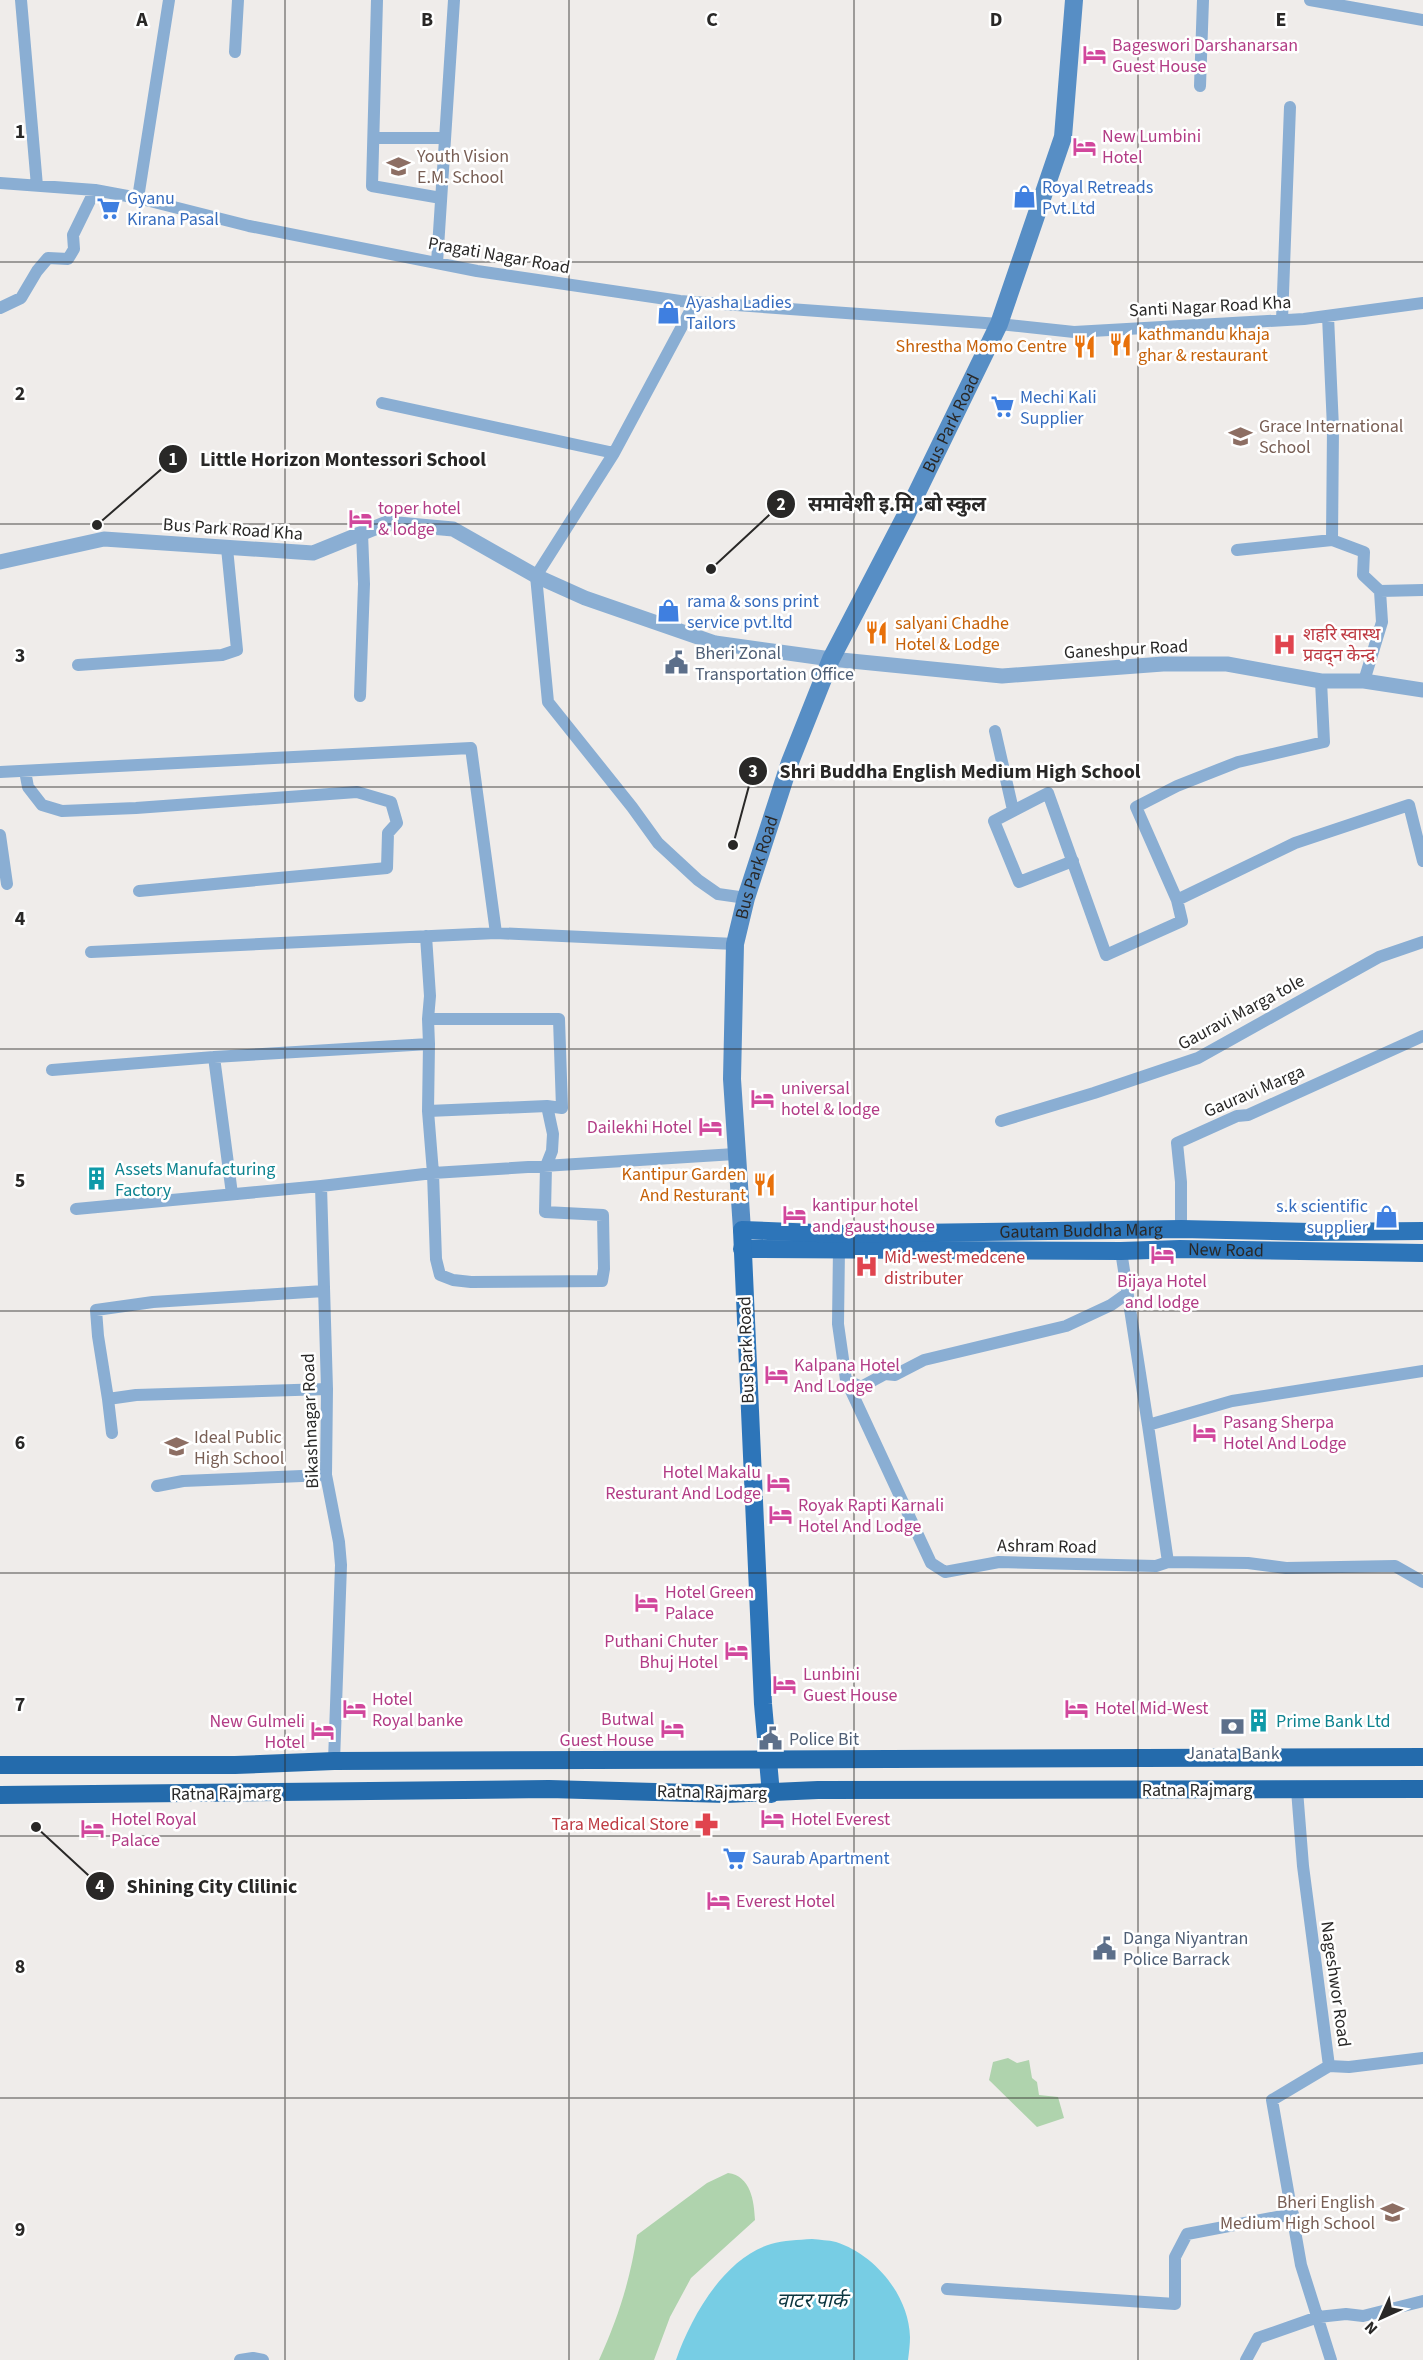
<svg xmlns="http://www.w3.org/2000/svg" width="1423" height="2360" font-family="'Source Sans 3','Noto Sans Devanagari',sans-serif">
<rect width="100%" height="100%" fill="#efecea"/>
<path fill="#afd3ad" d="M1008,2058L1017,2063L1029,2060L1032,2078L1037,2082L1039,2095L1058,2097L1064,2118L1037,2127L989,2080L993,2062Z
M728,2173C751,2176 754,2201 755,2220L691,2278L670,2317L654,2360H599C618,2318 630,2281 637,2235L707,2183Z"/>
<path fill="#77cde4" d="M812,2239C820,2240 828,2240 836,2242C874,2254 909,2295 910,2337C910,2344 909,2352 908,2360H676C691,2317 724,2258 771,2244C784,2240 798,2240 812,2239Z"/>
<g fill="none" stroke-linecap="round" stroke-linejoin="round">
<path stroke="#8aaed3" stroke-width="12" d="M21,0L37,186
M377,0L372,186L441,198
M1310,0L1423,20
M235,52L238,0
M1200,86L1203,0
M374,138H445
M0,183L95,190L138,198L249,226L477,271L680,301L999,324L1074,332L1304,319L1423,303
M138,198L169,0
M437,263L454,0
M695,302L614,453L536,576L548,702L632,807L658,843L698,880L718,894L746,898
M0,308L21,298L37,271L48,258L68,259L74,249L73,235L95,190
M1282,320L1290,107
M382,403L614,453
M1332,540L1364,552L1363,575L1380,591L1382,622L1364,681
M1237,550L1332,540L1333,428L1328,316
M1380,591L1423,590
M78,665L222,655L237,650L227,548
M360,696L364,584L362,533
M995,731L1013,810
M25,771L28,787L42,805L62,811L136,808L357,792L391,802L397,823L388,833L387,868L139,891
M0,772L471,748L496,933
M0,835L7,884
M1073,861L1019,882L994,821L1048,793L1106,955L1182,921L1177,900L1295,843L1409,805L1423,861
M1177,900L1136,807L1177,786L1238,762L1324,742L1321,681
M426,936L430,996L428,1019L429,1044
M91,952L496,933L735,944
M52,1070L214,1057
M428,1111L547,1106
M1001,1121L1094,1093L1198,1058L1379,957L1423,942
M321,1186L327,1389L326,1475L339,1542L341,1565L334,1761
M232,1194L214,1057L429,1044L428,1111L433,1173L436,1259L440,1275L453,1280L471,1282L602,1281L604,1269L603,1215L545,1212L546,1166L552,1151L553,1134L547,1106L562,1108L559,1019H428
M76,1209L321,1186L433,1173L735,1154
M1181,1229V1182L1177,1143L1237,1116L1248,1115L1423,1036
M839,1248L838,1324L846,1380L931,1563L945,1572L999,1562L1156,1566L1168,1562L1248,1563L1286,1568L1395,1566L1423,1582
M1121,1251L1148,1425L1232,1401L1423,1371
M324,1291L153,1302L96,1310L98,1336L108,1399L136,1395L327,1389
M846,1380L861,1387L885,1374L895,1375L924,1360L1066,1326L1111,1305L1128,1293
M108,1399L112,1433
M1148,1425L1168,1562
M157,1486L183,1481L326,1475
M1297,1790L1303,1866L1329,2066L1272,2100L1301,2265L1331,2360
M1329,2066L1349,2067L1423,2058
M947,2289L1175,2304V2257L1187,2234L1293,2214
M240,2360L253,2358L263,2360
M1246,2360L1258,2338L1318,2317L1346,2314L1363,2316L1423,2301"/>
<path stroke="#8aaed3" stroke-width="15" d="M0,562L104,539L313,553L387,523L453,529L536,576L585,598L715,643L831,659L1002,676L1163,664H1227L1321,681H1364L1423,690"/>
<path stroke="#578ec5" stroke-width="18" id="s1" d="M742,1230L732,1079L735,944L746,898L790,762L831,659L907,513L999,324L1063,137L1074,0"/>
<g stroke="#2d75b9" stroke-width="18">
<path id="s2" d="M742,1249L1121,1251L1180,1249L1423,1253"/>
<path id="s3" d="M771,1794L763,1704L742,1230L842,1234L1181,1229L1311,1232L1423,1231"/>
</g>
<path stroke="#246bac" stroke-width="18" d="M0,1765H235L334,1761L1423,1757
M0,1795L549,1789L726,1794L818,1790L1423,1789"/>
</g>
<path fill="none" stroke="#292827" stroke-width="1.5" stroke-opacity="0.55" d="M285,0V2360M569,0V2360M854,0V2360M1138,0V2360M0,262H1423M0,524H1423M0,787H1423M0,1049H1423M0,1311H1423M0,1573H1423M0,1836H1423M0,2098H1423"/>
<defs>
<symbol id="hotel-bare" viewBox="-9 -9 18 18"><path d="M-6-4.5h1.5V1H6V5H4.5V3h-9V5H-6ZM-4 0a1.8 1.8 0 1 1 3.6 0ZM.5 0V-2.5h3Q6-2.5 6 0Z" fill="#d1479c" stroke="#fff" stroke-width="2.5" paint-order="stroke"/></symbol>
<symbol id="school-bare" viewBox="-9 -9 18 18"><path d="M0-5L7-2L0 1L-7-2ZM-4 1L0 2.5L4 1V4Q0 6-4 4Z" fill="#8d6e63" stroke="#fff" stroke-width="2.5" paint-order="stroke"/></symbol>
<symbol id="shop-bare" viewBox="-9 -9 18 18"><path d="M-5-2.5h2.3a2.7 3.5 0 0 1 5.4 0H5L5.5 6h-11ZM-1.5-2.5h3a1.5 2.3 0 0 0-3 0Z" fill="#3f7fe0" stroke="#fff" stroke-width="2.5" paint-order="stroke"/></symbol>
<symbol id="supermarket-bare" viewBox="-9 -9 18 18"><path d="M-6-5.5h2.5l.6 2H6L4.5 2H-2.5L-4.4-4H-6ZM-1.5 3.2a1.3 1.3 0 1 0 .1 0ZM3 3.2a1.3 1.3 0 1 0 .1 0Z" fill="#3f7fe0" stroke="#fff" stroke-width="2.5" paint-order="stroke"/></symbol>
<symbol id="restaurant-bare" viewBox="-9 -9 18 18"><path d="M-5-6h1v4h1v-4h1v4h1v-4h1v5L-1.5 .5V6h-2V.5L-5-1ZM5-6V6H3V1.5H1.5Q1.5-4 5-6Z" fill="#e8710a" stroke="#fff" stroke-width="2.5" paint-order="stroke"/></symbol>
<symbol id="hospital-bare" viewBox="-9 -9 18 18"><path d="M-5-5h3v3.5h4V-5h3V5h-3V1.5h-4V5h-3Z" fill="#e0444e" stroke="#fff" stroke-width="2.5" paint-order="stroke"/></symbol>
<symbol id="civic-bare" viewBox="-9 -9 18 18"><path d="M-.6-6.5H3V-4.5H.6V-3L4-1V1h2V6H-6V1h2V-1L-.6-3ZM-1.2 2.5V6h2.4V2.5Z" fill="#5c6f8a" stroke="#fff" stroke-width="2.5" paint-order="stroke"/></symbol>
<symbol id="building-bare" viewBox="-9 -9 18 18"><path d="M-4-6H4V6H1V3H-1V6H-4ZM-2.5-4.3h1.7v1.8h-1.7ZM.8-4.3h1.7v1.8H.8ZM-2.5-1h1.7V.8h-1.7ZM.8-1h1.7V.8H.8Z" fill="#0f9aa8" stroke="#fff" stroke-width="2.5" paint-order="stroke"/></symbol>
<symbol id="bank-bare" viewBox="-9 -9 18 18"><path d="M-6-4H6V4H-6ZM0-2.3a2.3 2.3 0 1 0 0 4.6a2.3 2.3 0 1 0 0-4.6Z" fill="#5c6f8a" stroke="#fff" stroke-width="2.5" paint-order="stroke"/></symbol>
<symbol id="pharmacy-bare" viewBox="-9 -9 18 18"><path d="M-2-6h4v4h4v4h-4v4h-4v-4h-4v-4h4Z" fill="#e0444e" stroke="#fff" stroke-width="2.5" paint-order="stroke"/></symbol>
</defs>
<g fill-rule="evenodd">
<use href="#hotel-bare" x="1078" y="38" width="33" height="33"/>
<use href="#hotel-bare" x="1068" y="130" width="33" height="33"/>
<use href="#school-bare" x="382" y="150" width="33" height="33"/>
<use href="#shop-bare" x="1008" y="180" width="33" height="33"/>
<use href="#supermarket-bare" x="92" y="192" width="33" height="33"/>
<use href="#shop-bare" x="652" y="296" width="33" height="33"/>
<use href="#restaurant-bare" x="1104" y="328" width="33" height="33"/>
<use href="#restaurant-bare" x="1068" y="330" width="33" height="33"/>
<use href="#supermarket-bare" x="986" y="390" width="33" height="33"/>
<use href="#school-bare" x="1224" y="420" width="33" height="33"/>
<use href="#hotel-bare" x="344" y="502" width="33" height="33"/>
<use href="#shop-bare" x="652" y="594" width="33" height="33"/>
<use href="#restaurant-bare" x="860" y="616" width="33" height="33"/>
<use href="#hospital-bare" x="1268" y="628" width="33" height="33"/>
<use href="#civic-bare" x="660" y="646" width="33" height="33"/>
<use href="#hotel-bare" x="746" y="1082" width="33" height="33"/>
<use href="#hotel-bare" x="694" y="1110" width="33" height="33"/>
<use href="#building-bare" x="80" y="1162" width="33" height="33"/>
<use href="#restaurant-bare" x="748" y="1168" width="33" height="33"/>
<use href="#hotel-bare" x="778" y="1198" width="33" height="33"/>
<use href="#shop-bare" x="1370" y="1200" width="33" height="33"/>
<use href="#hotel-bare" x="1146" y="1238" width="33" height="33"/>
<use href="#hospital-bare" x="850" y="1250" width="33" height="33"/>
<use href="#hotel-bare" x="760" y="1358" width="33" height="33"/>
<use href="#hotel-bare" x="1188" y="1416" width="33" height="33"/>
<use href="#school-bare" x="160" y="1430" width="33" height="33"/>
<use href="#hotel-bare" x="762" y="1466" width="33" height="33"/>
<use href="#hotel-bare" x="764" y="1498" width="33" height="33"/>
<use href="#hotel-bare" x="630" y="1586" width="33" height="33"/>
<use href="#hotel-bare" x="720" y="1634" width="33" height="33"/>
<use href="#hotel-bare" x="768" y="1668" width="33" height="33"/>
<use href="#hotel-bare" x="1060" y="1692" width="33" height="33"/>
<use href="#hotel-bare" x="338" y="1692" width="33" height="33"/>
<use href="#building-bare" x="1242" y="1704" width="33" height="33"/>
<use href="#bank-bare" x="1216" y="1710" width="33" height="33"/>
<use href="#hotel-bare" x="656" y="1712" width="33" height="33"/>
<use href="#hotel-bare" x="306" y="1714" width="33" height="33"/>
<use href="#civic-bare" x="754" y="1722" width="33" height="33"/>
<use href="#hotel-bare" x="756" y="1802" width="33" height="33"/>
<use href="#pharmacy-bare" x="690" y="1808" width="33" height="33"/>
<use href="#hotel-bare" x="76" y="1812" width="33" height="33"/>
<use href="#supermarket-bare" x="718" y="1842" width="33" height="33"/>
<use href="#hotel-bare" x="702" y="1884" width="33" height="33"/>
<use href="#civic-bare" x="1088" y="1932" width="33" height="33"/>
<use href="#school-bare" x="1376" y="2196" width="33" height="33"/>
</g>
<g text-anchor="middle" stroke-width="5" stroke-linejoin="round" paint-order="stroke">
<g font-size="18" fill="#b23c85" stroke="#fff" text-anchor="start">
<text x="1112" y="51">Bageswori Darshanarsan<tspan x="1112" dy="21">Guest House</tspan></text>
<text x="1102" y="142">New Lumbini<tspan x="1102" dy="21">Hotel</tspan></text>
<text x="378" y="514">toper hotel<tspan x="378" dy="21">&amp; lodge</tspan></text>
<text x="781" y="1094">universal<tspan x="781" dy="21">hotel &amp; lodge</tspan></text>
<text x="692" y="1133" text-anchor="end">Dailekhi Hotel</text>
<text x="812" y="1211">kantipur hotel<tspan x="812" dy="21">and gaust house</tspan></text>
<text x="1162" y="1287" text-anchor="middle">Bijaya Hotel<tspan x="1162" dy="21">and lodge</tspan></text>
<text x="794" y="1371">Kalpana Hotel<tspan x="794" dy="21">And Lodge</tspan></text>
<text x="1223" y="1428">Pasang Sherpa<tspan x="1223" dy="21">Hotel And Lodge</tspan></text>
<text x="761" y="1478" text-anchor="end">Hotel Makalu<tspan x="761" dy="21">Resturant And Lodge</tspan></text>
<text x="798" y="1511">Royak Rapti Karnali<tspan x="798" dy="21">Hotel And Lodge</tspan></text>
<text x="665" y="1598">Hotel Green<tspan x="665" dy="21">Palace</tspan></text>
<text x="718" y="1647" text-anchor="end">Puthani Chuter<tspan x="718" dy="21">Bhuj Hotel</tspan></text>
<text x="803" y="1680">Lunbini<tspan x="803" dy="21">Guest House</tspan></text>
<text x="372" y="1705">Hotel<tspan x="372" dy="21">Royal banke</tspan></text>
<text x="1095" y="1714">Hotel Mid-West</text>
<text x="654" y="1725" text-anchor="end">Butwal<tspan x="654" dy="21">Guest House</tspan></text>
<text x="305" y="1727" text-anchor="end">New Gulmeli<tspan x="305" dy="21">Hotel</tspan></text>
<text x="111" y="1825">Hotel Royal<tspan x="111" dy="21">Palace</tspan></text>
<text x="791" y="1825">Hotel Everest</text>
<text x="736" y="1907">Everest Hotel</text>
</g>
<g font-size="18" fill="#785e54" stroke="#fff" text-anchor="start">
<text x="417" y="162">Youth Vision<tspan x="417" dy="21">E.M. School</tspan></text>
<text x="1259" y="432">Grace International<tspan x="1259" dy="21">School</tspan></text>
<text x="194" y="1443">Ideal Public<tspan x="194" dy="21">High School</tspan></text>
<text x="1375" y="2208" text-anchor="end">Bheri English<tspan x="1375" dy="21">Medium High School</tspan></text>
</g>
<g font-size="18" fill="#366cbe" stroke="#fff" text-anchor="start">
<text x="1042" y="193">Royal Retreads<tspan x="1042" dy="21">Pvt.Ltd</tspan></text>
<text x="127" y="204">Gyanu<tspan x="127" dy="21">Kirana Pasal</tspan></text>
<text x="686" y="308">Ayasha Ladies<tspan x="686" dy="21">Tailors</tspan></text>
<text x="1020" y="403">Mechi Kali<tspan x="1020" dy="21">Supplier</tspan></text>
<text x="687" y="607">rama &amp; sons print<tspan x="687" dy="21">service pvt.ltd</tspan></text>
<text x="1368" y="1212" text-anchor="end">s.k scientific<tspan x="1368" dy="21">supplier</tspan></text>
<text x="752" y="1864">Saurab Apartment</text>
</g>
<g font-size="18" fill="#292827" stroke="#fff">
<text transform="translate(499 255) rotate(10)" y="6">Pragati Nagar Road</text>
<text transform="translate(1210 306) rotate(-3)" y="6">Santi Nagar Road Kha</text>
<text dy="6" stroke="none"><textPath href="#s1" startOffset="852">Bus Park Road</textPath></text>
<text transform="translate(233 529) rotate(4)" y="6">Bus Park Road Kha</text>
<text transform="translate(1126 649) rotate(-3)" y="6">Ganeshpur Road</text>
<text dy="6" stroke="none"><textPath href="#s1" startOffset="366">Bus Park Road</textPath></text>
<text transform="translate(1241 1012) rotate(-28)" y="6">Gauravi Marga tole</text>
<text transform="translate(1254 1091) rotate(-23)" y="6">Gauravi Marga</text>
<text dy="6" stroke="none"><textPath href="#s3" startOffset="904">Gautam Buddha Marg</textPath></text>
<text dy="6" stroke="none"><textPath href="#s2" startOffset="484">New Road</textPath></text>
<text transform="translate(746 1350) rotate(-92)" y="6">Bus Park Road</text>
<text transform="translate(310 1421) rotate(-92)" y="6">Bikashnagar Road</text>
<text transform="translate(1047 1546) rotate(1)" y="6">Ashram Road</text>
<text x="1197" y="1796">Ratna Rajmarg</text>
<text transform="translate(712 1792) rotate(1)" y="6">Ratna Rajmarg</text>
<text transform="translate(226 1793) rotate(-1)" y="6">Ratna Rajmarg</text>
<text transform="translate(1336 1984) rotate(82)" y="6">Nageshwor Road</text>
</g>
<g font-size="18" fill="#c56008" stroke="#fff" text-anchor="start">
<text x="1138" y="340">kathmandu khaja<tspan x="1138" dy="21">ghar &amp; restaurant</tspan></text>
<text x="1067" y="352" text-anchor="end">Shrestha Momo Centre</text>
<text x="895" y="629">salyani Chadhe<tspan x="895" dy="21">Hotel &amp; Lodge</tspan></text>
<text x="746" y="1180" text-anchor="end">Kantipur Garden<tspan x="746" dy="21">And Resturant</tspan></text>
</g>
<g font-size="18" fill="#be3a42" stroke="#fff" text-anchor="start">
<text x="1303" y="640">शहरि स्वास्थ<tspan x="1303" dy="21">प्रवद्न केन्द्र</tspan></text>
<text x="884" y="1263">Mid-west medcene<tspan x="884" dy="21">distributer</tspan></text>
<text x="689" y="1830" text-anchor="end">Tara Medical Store</text>
</g>
<g font-size="18" fill="#4e5e75" stroke="#fff" text-anchor="start">
<text x="695" y="659">Bheri Zonal<tspan x="695" dy="21">Transportation Office</tspan></text>
<text x="789" y="1745">Police Bit</text>
<text x="1233" y="1759" text-anchor="middle">Janata Bank</text>
<text x="1123" y="1944">Danga Niyantran<tspan x="1123" dy="21">Police Barrack</tspan></text>
</g>
<g font-size="18" fill="#0d838f" stroke="#fff" text-anchor="start">
<text x="115" y="1175">Assets Manufacturing<tspan x="115" dy="21">Factory</tspan></text>
<text x="1276" y="1727">Prime Bank Ltd</text>
</g>
<g font-size="20" font-style="italic" fill="#0b353f" stroke="#fff">
<text x="812" y="2307">वाटर पार्क</text>
</g>
</g>
<g font-size="20" text-anchor="middle" font-weight="bold" fill="#292827" stroke="#fff" stroke-width="5" stroke-linejoin="round" paint-order="stroke">
<text x="142" y="26">A</text>
<text x="427" y="26">B</text>
<text x="712" y="26">C</text>
<text x="996" y="26">D</text>
<text x="1281" y="26">E</text>
<text x="20" y="138">1</text>
<text x="20" y="400">2</text>
<text x="20" y="662">3</text>
<text x="20" y="925">4</text>
<text x="20" y="1187">5</text>
<text x="20" y="1449">6</text>
<text x="20" y="1711">7</text>
<text x="20" y="1973">8</text>
<text x="20" y="2236">9</text>
</g>
<path fill="none" stroke="#292827" stroke-width="2" d="M97 525L173 459M711 569L781 504M733 845L753 771M36 1827L100 1886"/>
<g fill="#292827" stroke="#fff" stroke-width="2">
<circle cx="97" cy="525" r="6"/>
<circle cx="711" cy="569" r="6"/>
<circle cx="733" cy="845" r="6"/>
<circle cx="36" cy="1827" r="6"/>
<circle cx="173" cy="459" r="15"/>
<circle cx="781" cy="504" r="15"/>
<circle cx="753" cy="771" r="15"/>
<circle cx="100" cy="1886" r="15"/>
</g>
<g font-size="18" text-anchor="middle" font-weight="bold" fill="#fff">
<text x="173" y="465">1</text>
<text x="781" y="510">2</text>
<text x="753" y="777">3</text>
<text x="100" y="1892">4</text>
</g>
<g font-size="20" text-anchor="middle" font-weight="bold" fill="#292827" stroke="#fff" stroke-width="5" stroke-linejoin="round" paint-order="stroke">
<text x="343" y="466">Little Horizon Montessori School</text>
<text x="897" y="511">समावेशी इ.मि .बाे स्कुल</text>
<text x="960" y="778">Shri Buddha English Medium High School</text>
<text x="212" y="1893">Shining City Clilinic</text>
</g>
<g transform="translate(1381 2318) rotate(225)" stroke="#ffffff" stroke-width="4.5" paint-order="stroke">
<path d="M0-4.5L10 22L0 15L-10 22Z" fill="#292827"/>
<text y="-9" font-size="16" font-weight="bold" text-anchor="middle" fill="#292827">N</text>
</g>
</svg>
